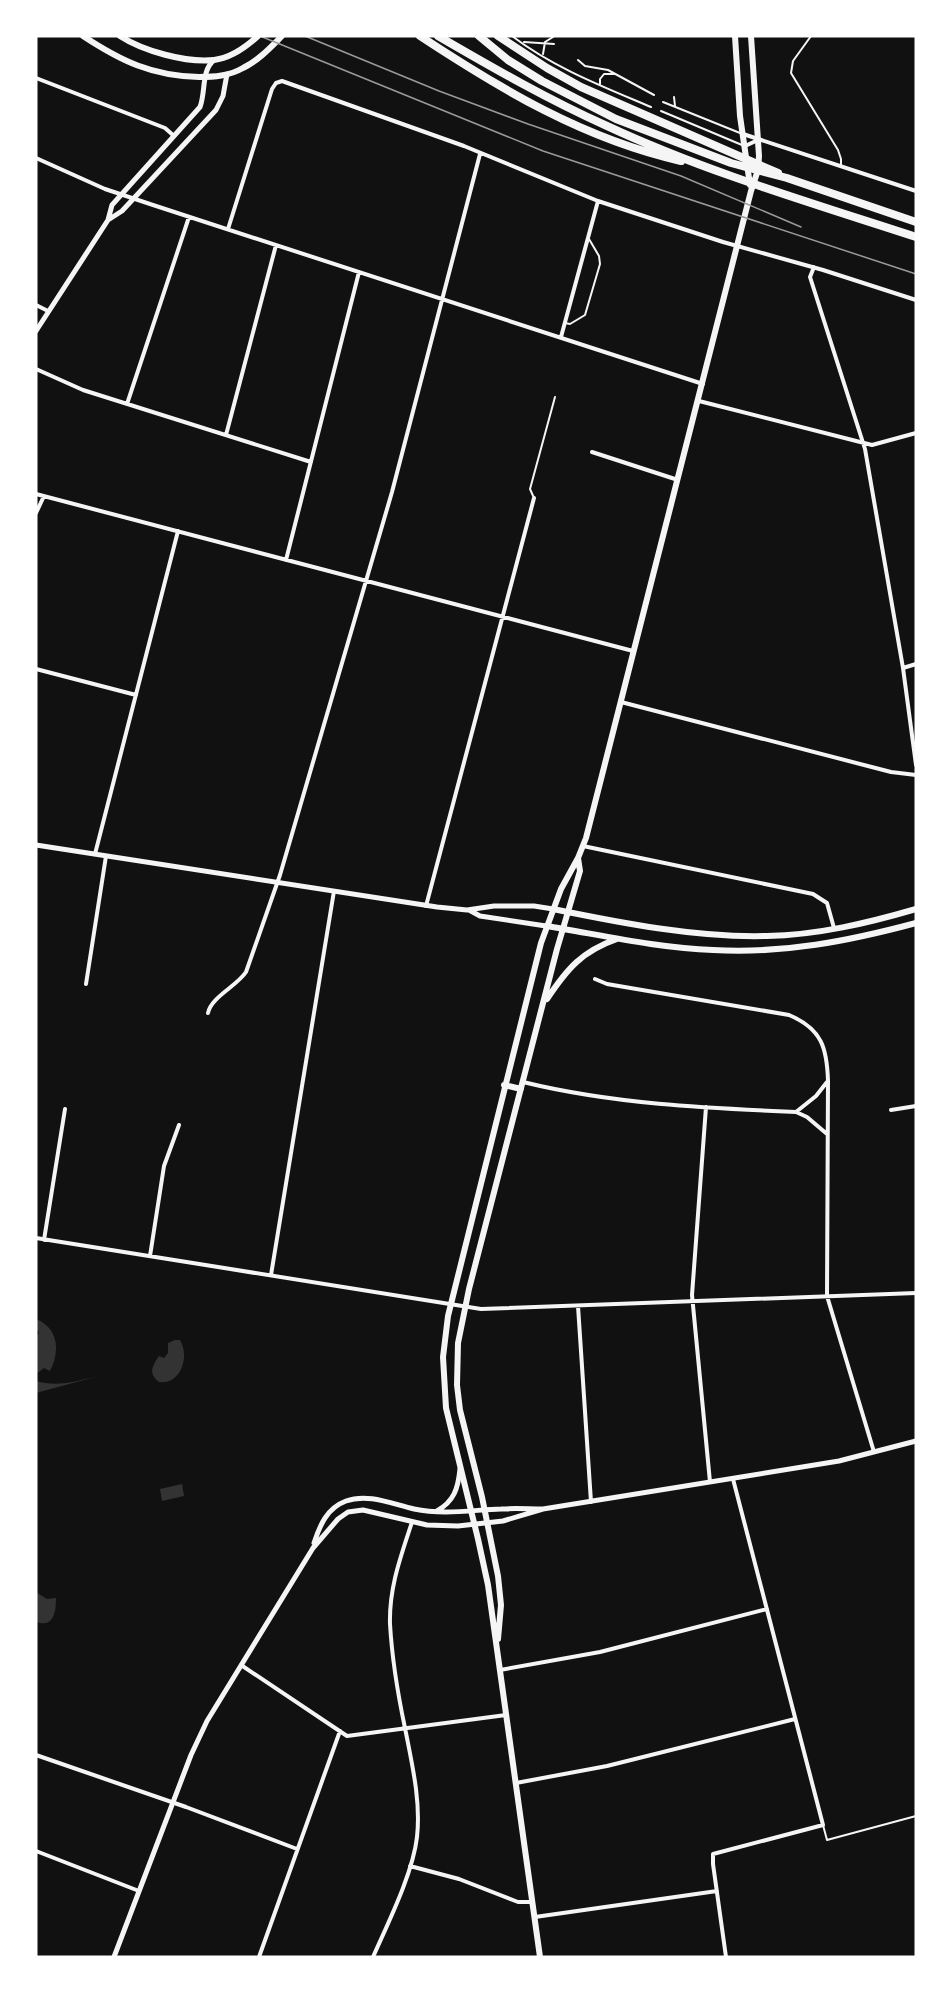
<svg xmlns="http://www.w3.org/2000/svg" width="952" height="1993" font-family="'Roboto Condensed',sans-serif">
<rect width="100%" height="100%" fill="#111"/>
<path fill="#333" d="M36,1319C59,1328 60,1352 50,1371L44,1368L36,1374V1337L39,1333L36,1327Z
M175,1340H180C190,1356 181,1385 159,1382C148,1374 152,1366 159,1356L164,1358L168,1353V1343Z
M102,1375L36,1393V1381C58,1388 80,1380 102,1375Z
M182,1484L184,1496L162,1501L160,1489Z
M36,1592L47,1599L56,1598C56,1612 54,1628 36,1622Z"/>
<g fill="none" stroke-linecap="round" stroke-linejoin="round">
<path stroke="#f5f5f5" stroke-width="2" d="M512,36C554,68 604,87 651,107
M811,36L793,61L791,73L838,150L841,159V166
M524,42L554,44
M545,42L553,37
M543,54L545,42
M578,60L585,66L608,70L654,95
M600,84V79L604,74H614
M674,97L675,106
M663,102L740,133
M661,111L742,145
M565,323L570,324L585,315L600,264L599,256L589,239
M534,498L530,489L555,397
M823,1825L827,1840L916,1816"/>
<path stroke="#f5f5f5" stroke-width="4" d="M36,78L165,128L174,136
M743,134L916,191
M745,146L758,140
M36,158L105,189L153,205L703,384
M228,229L272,89L276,83L282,81L464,146L598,201L723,242L823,270L916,300
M814,267L810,277L865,449L903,668L916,765
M36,305L48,311
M561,337L598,201
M36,369L83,390L311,462
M699,401L872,445L916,433
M127,404L189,217
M226,435L276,245
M592,452L678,480
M36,494L633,651
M36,513L44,496
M286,560L359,272
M903,668L916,664
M36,669L136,695
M621,702L891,772L916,775
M583,846L813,894L827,903L834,928
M95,854L178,531
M426,906L534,498
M595,979L607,984L789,1015C822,1029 827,1048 828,1081L827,1296L874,1452
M86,984L106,856
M208,1013C211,997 237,986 246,972L280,875L392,492L480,154
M523,1082C613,1104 704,1108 796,1112L807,1117L827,1134
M706,1107L692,1295L710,1482
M891,1110L916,1106
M796,1112L816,1096L827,1082
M36,1238L481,1309L916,1293
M44,1240L65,1109
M150,1256L164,1166L179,1125
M271,1275L334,891
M578,1306L591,1502
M241,1665L347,1736L506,1715
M500,1670L600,1652L767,1609
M36,1755L186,1807L297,1849
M516,1783L607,1766L795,1719
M36,1851L139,1891
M410,1866L459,1879L518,1902H532
M535,1917L717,1891
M259,1957L340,1731
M373,1957C388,1923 413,1873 417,1837C421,1801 412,1764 405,1728C398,1695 392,1658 390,1624C389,1587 401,1556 412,1522
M726,1957L713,1864V1854L823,1825L733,1479"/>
<path stroke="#f5f5f5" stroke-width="5" d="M108,220L122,211L216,110L223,96L227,74
M36,331L108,220L112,205L200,107C206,91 201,71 214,60
M36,845L437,907L467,910L494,906H534L553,909
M469,910L480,916L546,926
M437,1511C454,1501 458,1489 460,1469
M314,1543C320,1525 327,1508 346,1501C368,1493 392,1504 414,1509C443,1515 472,1510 501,1509C515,1508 529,1509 543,1509L839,1461L916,1441
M114,1957L191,1755L207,1721L313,1548L338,1519L348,1512L363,1510L427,1525L458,1526L503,1521L543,1509"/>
<path stroke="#f5f5f5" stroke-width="6" d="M83,36C121,61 152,76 199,77C214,77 229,76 243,68C259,60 270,48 282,36
M120,36C143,51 186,63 214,60C231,58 246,47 258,36
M735,36L740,116L750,185
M553,909C621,923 698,938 767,936C818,935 868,923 916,909
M546,926C601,935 658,948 713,950C783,954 849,941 916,923
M547,999C567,969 582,951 617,939
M504,1085L521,1089
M498,1639L501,1605L498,1576L482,1497L460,1410L457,1385L458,1343L469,1289L557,949L580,871L578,858
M540,1957L488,1585L478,1539L446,1408L443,1357L448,1316L541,943L561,889L578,858L586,838L751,191L758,170L759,156L751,36"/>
<path stroke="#f5f5f5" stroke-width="8" d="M420,36C502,90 584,139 681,161
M438,36C493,68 549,100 607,126C706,172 812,203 916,237
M479,36L508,60L542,81L616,119L731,163L787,178L916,222
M498,36L547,68L581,87L778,173"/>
<path stroke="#9a9a9a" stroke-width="1.5" d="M260,36L543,151L916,274
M305,36L439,91L528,124L681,176L801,227"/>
</g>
<rect width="952" height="1993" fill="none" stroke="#ffffff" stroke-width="75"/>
</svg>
